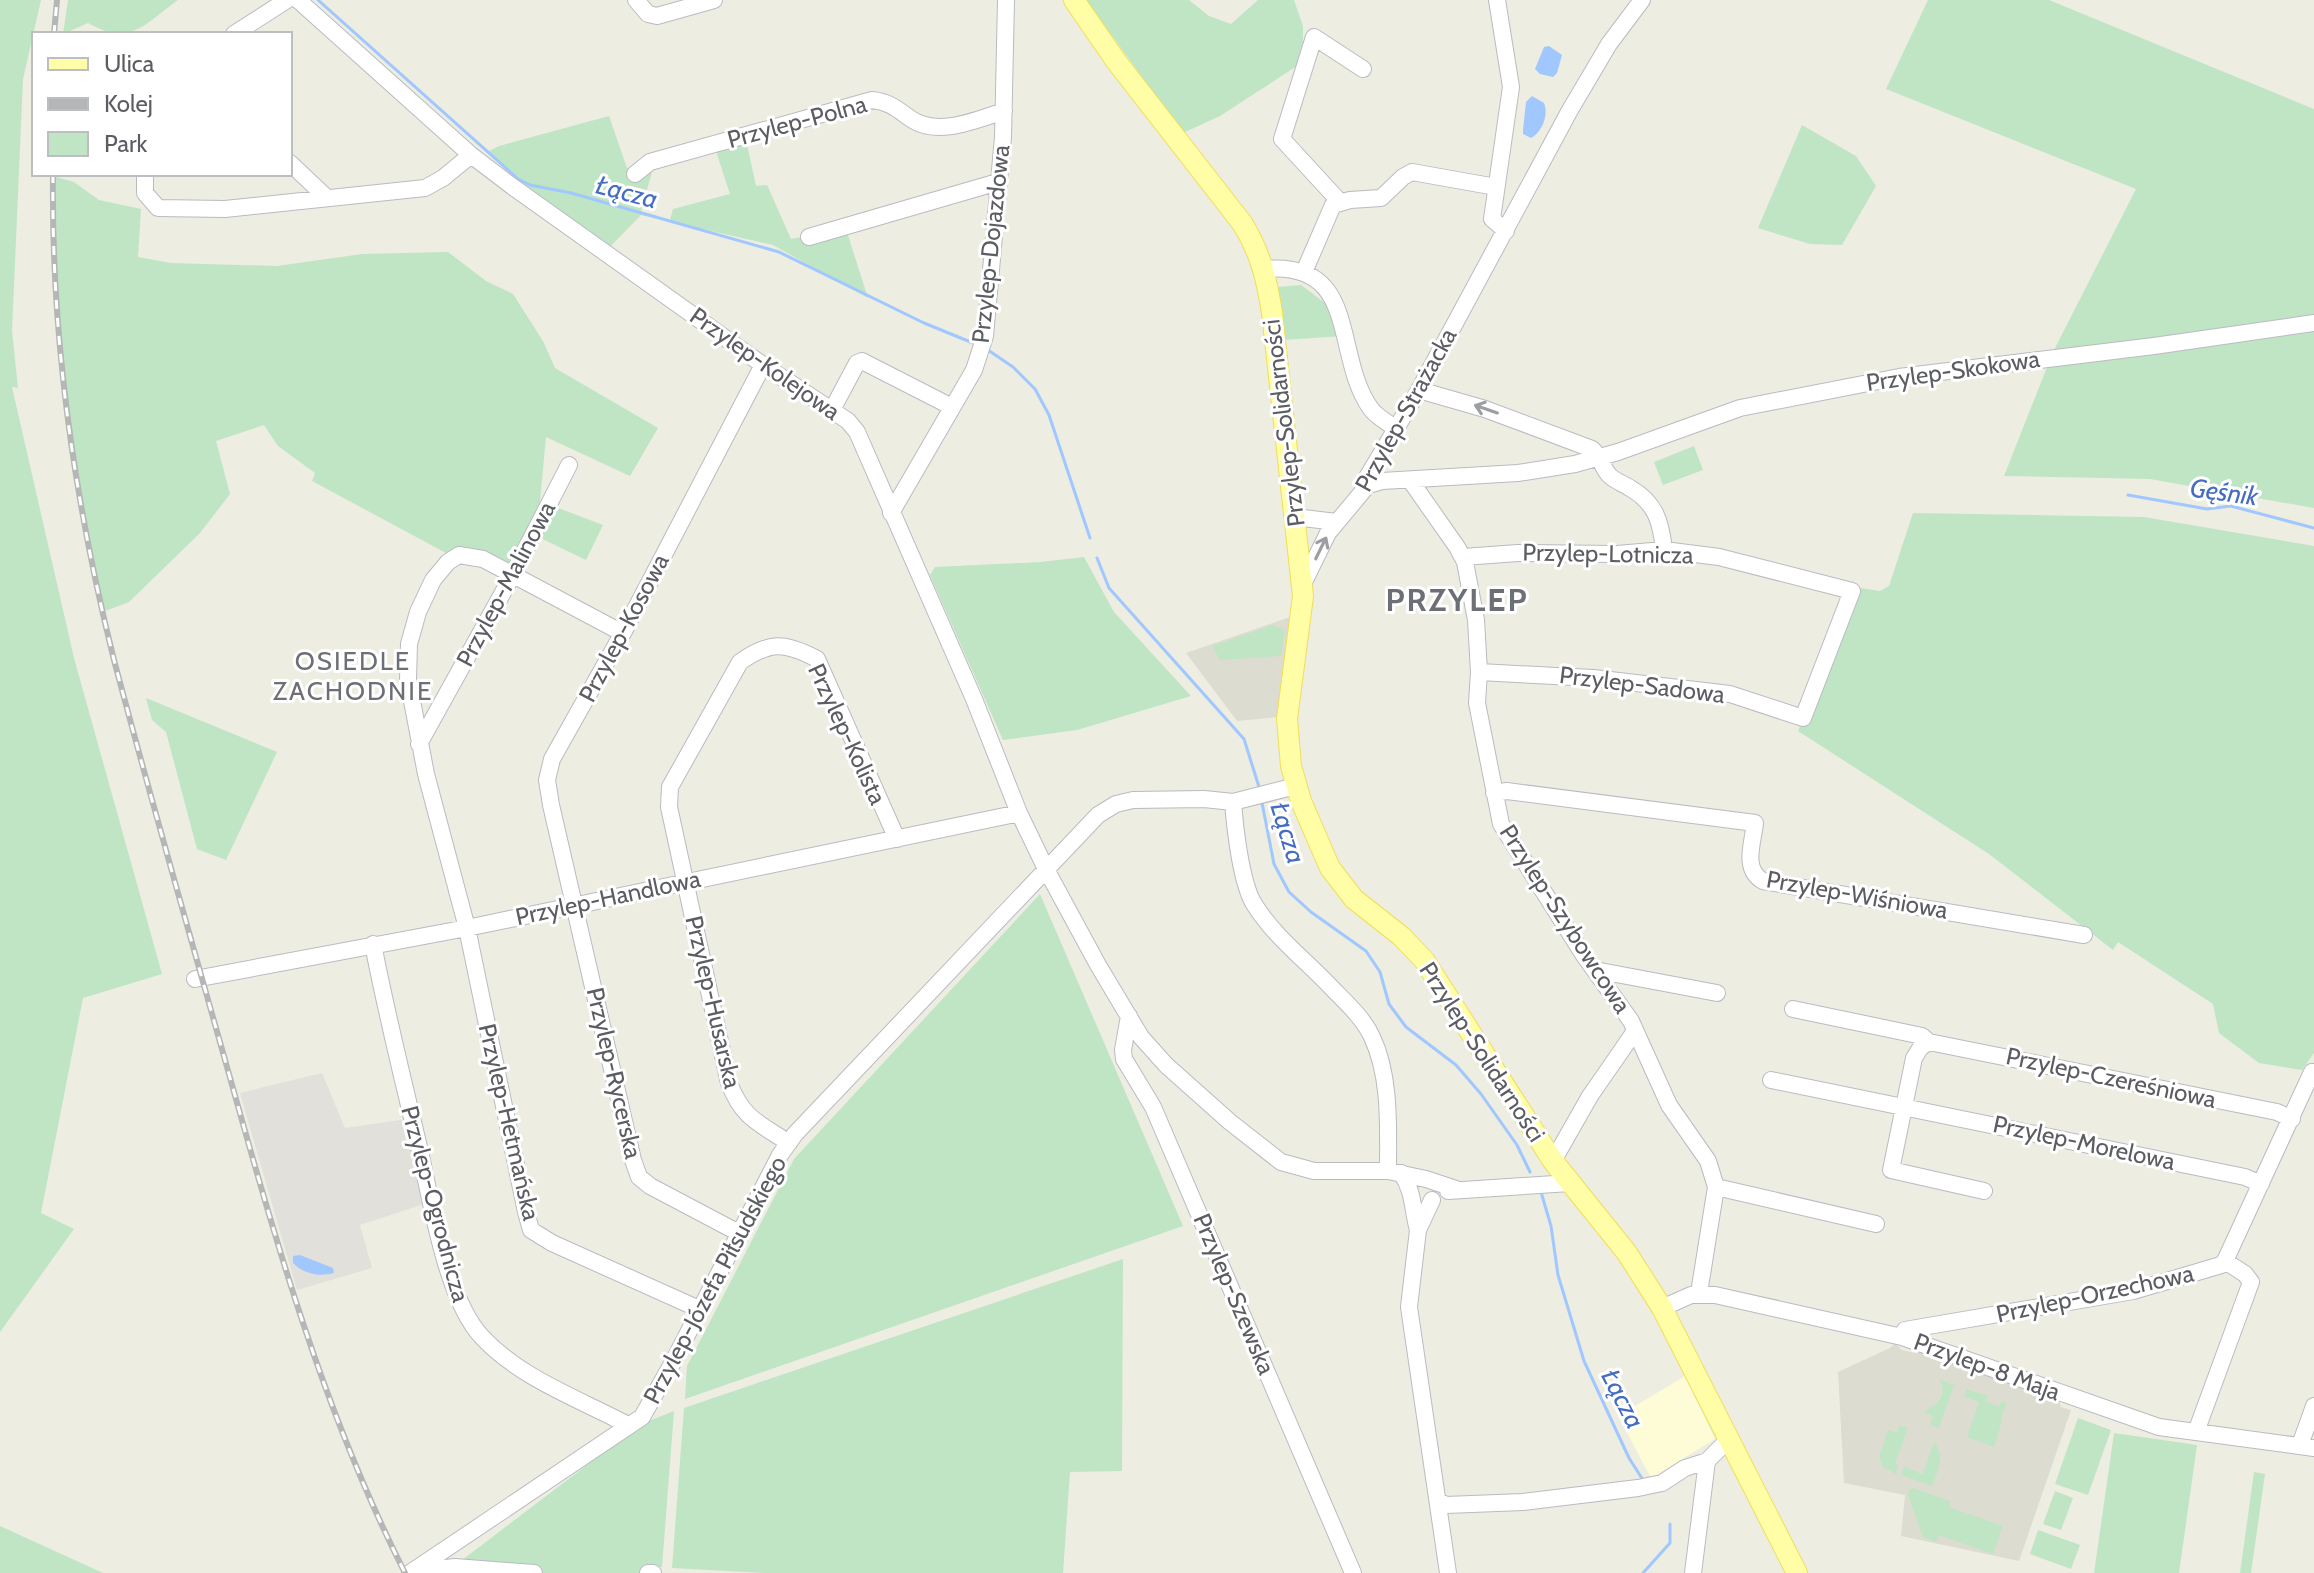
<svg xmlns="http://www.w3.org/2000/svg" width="2314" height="1573" font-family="Cabin,sans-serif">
<rect width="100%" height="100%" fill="#edede2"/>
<path fill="#fefbd7" d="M1685,1376L1715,1439L1651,1478L1618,1416Z"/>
<path fill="#e1e0da" d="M322,1073L345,1128L407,1119L430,1202L360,1225L372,1268L297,1290L240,1093Z"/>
<path fill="#dddcd0" d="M1293,616L1279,717L1237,721L1186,653Z
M1895,1343L1902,1350L1914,1353L1919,1351L2059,1400L2061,1407L2071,1410L2019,1561L1901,1536L1905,1495L1844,1483L1838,1372L1890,1348Z"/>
<path fill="#bfe5c5" d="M0,0H41L23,79L12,331L18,388L12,387L74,658L162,974L83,998L41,1213L74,1229L0,1332Z
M68,0H178C143,25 131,47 88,23L63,34Z
M1086,0H1189L1209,16L1231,24L1258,0H1294L1303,26V62L1220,116L1183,133Z
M1928,0H2049L2314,109V508L2150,479L2004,476L2053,352L2136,189L1886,89Z
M609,116L627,168L654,165L641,211L670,220L673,209L730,194L714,145L745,135L756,186L767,185L791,239L846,229L868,298L773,245L641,215L606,251L517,187L518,179L489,151L499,146Z
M1802,125L1856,156L1876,186L1842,245L1810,244L1758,228Z
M56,177L74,182L99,200L141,209L138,257L171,263L277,266L362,254L448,252L486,281L513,294L543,341L555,368L658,428L630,476L546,437L540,501L603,525L586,560L528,532L512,570C492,559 468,539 446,553L312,481L315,473L278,446L264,425L216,441L230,494L200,533L129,602L105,611C95,568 82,524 74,480C57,381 53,277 56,177Z
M1301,285L1329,306L1342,336L1284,340L1278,287Z
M1694,446L1703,470L1663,485L1654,462Z
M1913,513L2144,517L2314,546V1053L2302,1070L2259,1063L2219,1033L2213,1004L2118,942L2113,950L1989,854L1798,731L1861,588L1880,591L1889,586Z
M1084,557L1114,612L1191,696L1077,730L1003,740L930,575L935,567L1041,562Z
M1273,625L1285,630L1281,656L1220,660L1212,646Z
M146,698L277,752L226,860L197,849L166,732L152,720Z
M1040,894L1183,1226L685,1399L687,1366L794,1159Z
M1123,1259L1122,1471L1070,1472L1063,1573H766L672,1568L684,1408Z
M1939,1379L1954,1385L1939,1428L1930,1425L1933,1416L1924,1412C1937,1404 1949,1397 1939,1379Z
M1966,1389L1988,1396L1986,1402L1999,1407L2001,1401L2007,1403L2000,1420L2002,1421L1994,1447L1967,1437L1979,1402L1964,1396Z
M674,1411L662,1567H655L651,1573H445L641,1424Z
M2078,1418L2111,1430L2088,1495L2055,1484Z
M1899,1425L1908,1428L1895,1464L1898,1465L1896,1474L1883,1467L1879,1457L1888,1430L1897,1433Z
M2114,1433L2197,1445L2179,1573H2094Z
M1934,1442C1946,1457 1938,1470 1932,1486L1901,1475L1904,1467L1923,1474Z
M2254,1472L2265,1474L2251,1573H2240Z
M1913,1488L1950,1501L1949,1507L2003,1526L1993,1554L1939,1535L1936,1542L1923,1537L1908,1495L1910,1489Z
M2055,1491L2073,1498L2061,1530L2043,1524Z
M0,1526L103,1573H0Z
M2038,1530L2080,1545L2071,1569L2030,1554Z"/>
<path fill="#a1c7ff" d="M1549,46L1562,55L1557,73L1553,77L1540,74L1535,69L1544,47Z
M1532,96L1544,103C1549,115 1542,132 1531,138L1523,134V130L1526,102Z
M300,1255L333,1268L334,1273C320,1277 303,1274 293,1263V1256Z"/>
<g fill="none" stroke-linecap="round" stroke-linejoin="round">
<path stroke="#a1c7ff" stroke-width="3" d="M318,0L518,179L530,185L571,193L779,252L924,323L973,343
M988,350L1013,367L1035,389L1049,415L1090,538
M2128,495L2207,509L2231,506L2314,528
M1097,558L1109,588L1244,739L1259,787
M1262,803L1274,864L1289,892L1311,912L1366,951L1380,972L1389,1004L1406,1027L1456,1065L1481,1094L1517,1145L1530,1172
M1541,1192L1551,1226L1558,1275L1584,1361L1629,1458L1643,1480
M1643,1573L1670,1543V1524"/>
<defs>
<path id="minor" d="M298,0L471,155L513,187L763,365L848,421L857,432L974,699L1019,813L1047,871L1098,965L1141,1037L1166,1065L1230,1122L1281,1162L1314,1171H1388L1426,1179L1456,1189
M636,0L648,14L657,16L714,0
M1497,0L1511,87L1492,219L1506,231
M234,34L287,0
M290,163L326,197
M145,174V193L158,208L225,209L425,188L443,178L471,155
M635,174L650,162L872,100C890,102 897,109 911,119C938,137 976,120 1004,111
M1340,202L1282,139L1314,37L1363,69
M809,237L998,182
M1264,269C1361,260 1332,355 1371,409C1377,417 1387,422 1395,428
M1304,272L1333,205L1350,200L1381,198L1403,177L1412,172L1496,187
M1419,390L1485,409L1592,449C1602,458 1601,466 1609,475C1613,480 1624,484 1630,488C1656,503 1661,522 1664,550
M832,410L857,363L862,361L952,407
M1410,480L1457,547L1465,562L1476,620L1479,672L1477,703L1501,824L1583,954L1631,1021L1669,1105L1708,1161L1716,1187L1699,1293
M1368,485L1382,481L1518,473L1575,464L1618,452L1740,408L1899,377L2154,346L2314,323
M891,513L974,370L985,336L1003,137L1006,0
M1295,517L1336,522
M1463,557L1518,553L1617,554L1664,550L1719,557L1852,591L1803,718L1730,694L1593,678L1479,672
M1302,586L1328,533L1368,485L1366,479L1419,390L1570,110L1609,44L1642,0
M624,631L615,629L483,559L459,555L448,562L433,580L418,612L409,644L408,680L426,774L467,928L526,1212L531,1230L552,1243L699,1309
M419,744L512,576L569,465
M1494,793L1507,791L1755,823C1753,843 1742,869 1763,881L2084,935
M1233,802C1235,828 1241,883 1254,904C1273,935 1304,959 1329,985C1344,1001 1363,1017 1372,1037C1391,1077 1388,1128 1388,1171
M373,944C386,1012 403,1080 419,1147C431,1200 446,1299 482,1337C520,1378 579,1399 628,1425
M1595,970L1717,993
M195,979L467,928L1019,813
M1793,1009L1922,1036L1929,1042
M1129,1016L1123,1050L1124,1059L1153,1107L1353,1573
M1771,1080L2245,1177L2261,1184
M789,1143C759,1123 743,1119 729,1083L669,807L670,787L740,662C770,641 785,642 817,659L897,839
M1553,1161L1590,1096L1635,1031
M1401,1173C1414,1191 1412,1209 1418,1230
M1716,1187L1876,1224
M1448,1191L1570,1183
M1984,1191L1891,1170L1914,1058L1921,1047L1929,1042L2277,1112L2292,1119
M1432,1200L1418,1230L1409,1307L1448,1573
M739,1233L650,1186L639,1177L633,1160L551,805L547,780L552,759L624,631L763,365
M1662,1308L1691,1295H1715L1902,1337L2159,1427L2314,1448
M1902,1337L1905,1330L2133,1291L2221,1265L2225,1261L2312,1072H2314
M2196,1432L2251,1282L2245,1274L2225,1261
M2300,1445L2314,1406
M1440,1502L1446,1505L1523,1502L1638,1488L1662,1483L1685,1468L1707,1461L1729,1439
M416,1571L455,1567L534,1573
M410,1573L642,1417L672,1364L780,1155L795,1134L1098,815L1116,804L1133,800L1204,799L1233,802L1296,786
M648,1573H653
M1693,1573L1707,1461"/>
<path id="major" d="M1074,0L1116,61L1242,223C1260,251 1267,280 1272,313L1303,596L1287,719L1291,766L1301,801L1330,868L1354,899L1401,936L1424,960L1553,1161L1627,1253L1662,1308L1797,1573"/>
</defs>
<use href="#minor" stroke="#babbc1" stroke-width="18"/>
<use href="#major" stroke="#f1de58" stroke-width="22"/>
<use href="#minor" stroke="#fff" stroke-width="16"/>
<use href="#major" stroke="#fffea6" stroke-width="20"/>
<defs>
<path id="rail" d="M54,34L57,0
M53,174C51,339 74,500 114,660C150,796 189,932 227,1067C276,1242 323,1411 405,1573"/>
</defs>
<use href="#rail" stroke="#b5b6b6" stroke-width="6"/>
<use href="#rail" stroke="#fff" stroke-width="3" stroke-dasharray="9" stroke-linecap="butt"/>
</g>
<defs><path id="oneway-shaft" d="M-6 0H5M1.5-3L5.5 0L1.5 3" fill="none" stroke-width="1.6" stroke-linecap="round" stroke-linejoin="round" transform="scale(2)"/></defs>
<g stroke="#9d9ea1">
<use href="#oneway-shaft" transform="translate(1486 409) rotate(-161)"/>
<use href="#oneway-shaft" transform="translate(1321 548) rotate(-64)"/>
</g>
<g text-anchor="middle" stroke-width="6" stroke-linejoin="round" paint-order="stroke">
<g font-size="24" fill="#5b5d63" stroke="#fff">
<text transform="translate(797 122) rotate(-15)" y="8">Przylep-Polna</text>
<text transform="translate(991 244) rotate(-84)" y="8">Przylep-Dojazdowa</text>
<text transform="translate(765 364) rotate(35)" y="8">Przylep-Kolejowa</text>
<text transform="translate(1953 371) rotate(-8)" y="8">Przylep-Skokowa</text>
<text transform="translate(1406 410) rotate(-61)" y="8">Przylep-Strażacka</text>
<text transform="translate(1284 423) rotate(-97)" y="8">Przylep-Solidarności</text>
<text transform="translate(1608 554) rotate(1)" y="8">Przylep-Lotnicza</text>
<text transform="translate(506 584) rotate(-62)" y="8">Przylep-Malinowa</text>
<text transform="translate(624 628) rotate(-62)" y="8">Przylep-Kosowa</text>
<text transform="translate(1642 685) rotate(7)" y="8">Przylep-Sadowa</text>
<text transform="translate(847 734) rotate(65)" y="8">Przylep-Kolista</text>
<text transform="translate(1857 895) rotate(10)" y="8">Przylep-Wiśniowa</text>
<text transform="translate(608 898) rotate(-12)" y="8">Przylep-Handlowa</text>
<text transform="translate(1565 919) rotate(57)" y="8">Przylep-Szybowcowa</text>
<text transform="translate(713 1002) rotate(77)" y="8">Przylep-Husarska</text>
<text transform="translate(1482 1052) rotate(57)" y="8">Przylep-Solidarności</text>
<text transform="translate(614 1073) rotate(77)" y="8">Przylep-Rycerska</text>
<text transform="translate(2111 1078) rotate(12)" y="8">Przylep-Czereśniowa</text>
<text transform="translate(509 1122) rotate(77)" y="8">Przylep-Hetmańska</text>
<text transform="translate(2084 1143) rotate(12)" y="8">Przylep-Morelowa</text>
<text transform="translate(435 1204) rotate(75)" y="8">Przylep-Ogrodnicza</text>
<text transform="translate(715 1280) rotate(-62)" y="8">Przylep-Józefa Piłsudskiego</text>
<text transform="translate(1234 1294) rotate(67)" y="8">Przylep-Szewska</text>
<text transform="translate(2095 1294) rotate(-12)" y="8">Przylep-Orzechowa</text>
<text transform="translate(1987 1367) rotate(20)" y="8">Przylep-8 Maja</text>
</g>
<g font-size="26" font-style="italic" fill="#446dc2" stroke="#fff">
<text transform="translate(627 192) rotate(15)" y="9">Łącza</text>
<text transform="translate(2224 492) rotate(8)" y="9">Gęśnik</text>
<text transform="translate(1288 833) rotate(73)" y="9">Łącza</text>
<text transform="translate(1623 1399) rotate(63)" y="9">Łącza</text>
</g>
<g font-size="26" letter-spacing="2" fill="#6c6f75" stroke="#fff">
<text x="353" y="670">OSIEDLE<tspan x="353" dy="30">ZACHODNIE</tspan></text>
</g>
<g font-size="32" font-weight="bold" letter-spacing="2" fill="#6c6f75" stroke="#fff">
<text x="1457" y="611">PRZYLEP</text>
</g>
</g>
<rect x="32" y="32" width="260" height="144" fill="#ffffff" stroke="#bdbec1" stroke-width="2"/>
<rect x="48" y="58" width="40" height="12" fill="#fffea6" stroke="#bdbec1" stroke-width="2"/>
<text x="104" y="72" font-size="24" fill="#5b5d63">Ulica</text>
<rect x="48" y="98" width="40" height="12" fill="#b5b6b6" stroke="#bdbec1" stroke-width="2"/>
<text x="104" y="112" font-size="24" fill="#5b5d63">Kolej</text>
<rect x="48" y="132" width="40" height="24" fill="#bfe5c5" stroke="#bdbec1" stroke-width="2"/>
<text x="104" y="152" font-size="24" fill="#5b5d63">Park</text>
</svg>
